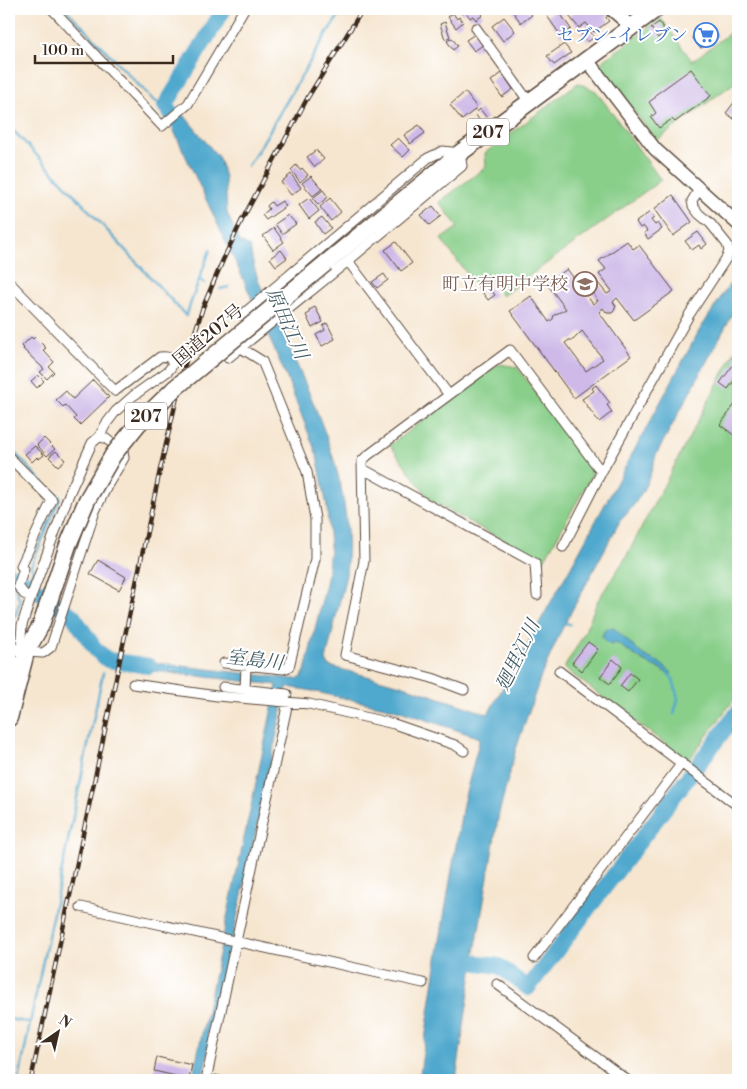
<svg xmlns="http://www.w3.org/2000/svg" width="747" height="1089" font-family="'Libre Bodoni','Noto Serif JP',serif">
<rect width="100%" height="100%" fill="#fff"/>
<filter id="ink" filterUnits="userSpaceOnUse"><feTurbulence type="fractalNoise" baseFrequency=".02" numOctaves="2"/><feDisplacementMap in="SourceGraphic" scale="10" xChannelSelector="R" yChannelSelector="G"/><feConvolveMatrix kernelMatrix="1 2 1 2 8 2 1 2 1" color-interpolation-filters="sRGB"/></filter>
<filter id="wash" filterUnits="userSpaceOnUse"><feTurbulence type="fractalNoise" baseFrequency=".0096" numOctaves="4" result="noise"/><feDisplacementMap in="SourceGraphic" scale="20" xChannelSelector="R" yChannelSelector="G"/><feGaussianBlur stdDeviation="1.12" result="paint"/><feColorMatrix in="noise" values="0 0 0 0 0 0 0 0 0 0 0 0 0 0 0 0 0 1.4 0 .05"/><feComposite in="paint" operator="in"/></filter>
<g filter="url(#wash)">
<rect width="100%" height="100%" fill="#f6e6d0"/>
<path fill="#89cf8a" stroke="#627c54" d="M661,18L692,61L738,27V80L656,141L599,64Z
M578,83L596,91L661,180L502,296L485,274L473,282L441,239L458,227L439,202L486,167L485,153Z
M738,345V694L688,761L564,668L583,636L598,600L626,557Z
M499,364L517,367L590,465L592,475L543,562L431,501L390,445Z"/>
<path fill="#50a8cd" stroke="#466976" d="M184,115L219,158L225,177L227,213L240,242L250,247C255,285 278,321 293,356C324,425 355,497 346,575C344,585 341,595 339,604C335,623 330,641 326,660L329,666L401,685L488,714L574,561L699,331L738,271V304L656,455C650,481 639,502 620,521L562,629L541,676L516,749L499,813L474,958L456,1080H419L438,952L463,804L480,738L394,709L307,690L287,687L202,1080H192L277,685L128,668L130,660L294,679L301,678L305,671L327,579L330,547L327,507L317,455L286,376L240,272L173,129Z
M608,628H613L617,631L638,651L645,656L660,663L672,673L669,675L662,670L643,661L618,644L614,643L611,645C606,643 604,641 602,636L604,631Z"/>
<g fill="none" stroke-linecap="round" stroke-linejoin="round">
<path stroke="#50a8cd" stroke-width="2.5" d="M66,9L153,100L165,106
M9,126L70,190L186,316L199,280L205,283
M248,166L260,147L326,34L344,9
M199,280L210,250
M220,289L229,287
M9,447L50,490L60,497L31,566L33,570L27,583
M15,616L20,601L16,589
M561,623L570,624
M668,673L673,679L678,699L674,714
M9,1019L30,1023L19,1080
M30,1023L103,673"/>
<path stroke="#50a8cd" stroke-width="16" d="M191,138L165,106L224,9
M9,574L27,583L73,616L96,650L108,660L149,666
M458,960L499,966L528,988L738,712"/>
</g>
<g id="blocks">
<path fill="#ceb9e8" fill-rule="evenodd" d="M458,9H478L483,15L476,20L473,16L470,18L465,11L462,14Z
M518,9H527L532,15L521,23L513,12Z
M557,9L571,29L561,36L547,16Z
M577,9H601L608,15L606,18L609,21L594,32L586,23L579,28L569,16Z
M453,13L457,19L459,17L463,22L456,28L448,17Z
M504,17L515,31L503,41L492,26Z
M445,22L450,37L445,39L440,24Z
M659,22L666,32L658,38L651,28Z
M709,24L718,36L701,48L692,37Z
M587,28L594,37L588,42L581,33Z
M475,34L483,45L474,51L466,40Z
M452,38L458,46L453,50L447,41Z
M564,44L571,53L554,65L547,56Z
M691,69L711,96L675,122L672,119L659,128L651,117L656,113L649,102L656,97L655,95Z
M502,73L513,89L502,97L491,81Z
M465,92L477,108L462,120L450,105Z
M736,100L738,102V122L726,113Z
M480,109L487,118L481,122L475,114Z
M419,125L425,133L410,144L404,135Z
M398,138L410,150L403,157L390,145Z
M316,150L324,159L315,167L307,157Z
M296,165L300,170L302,168L308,175L300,182L291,170Z
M291,174L301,188L291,195L281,182Z
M311,176L322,189L313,196L302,183Z
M323,190L328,197L318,205L313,198Z
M673,195L692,222L673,236L654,209Z
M309,198L319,211L309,219L299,205Z
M330,198L341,212L331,221L320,207Z
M282,201L286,206L266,220L262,215L269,209L267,206L271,202L274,206Z
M433,206L441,216L429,225L421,215Z
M650,212L654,218L651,220L655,225L658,223L662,229L648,239L644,233L647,231L643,226L640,228L636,222Z
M288,215L296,224L282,234L275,224Z
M322,217L331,228L323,234L315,222Z
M274,228L284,242L273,250L263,236Z
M698,232L707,244L701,249L699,245L692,250L685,241Z
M627,241L633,249L639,245L674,291L634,320L617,298L613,302L616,306L614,311L612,313H607L603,308L599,312L631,356L574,398L510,311L531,296L549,322L553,319L554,315L566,309L547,284L567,269L593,304L598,301L590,289V286L593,282L598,283L607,294L612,291L599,274L606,269L599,261ZM582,331L603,359L586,371L565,343L569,340H573Z
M396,242L412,263L401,271L385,250Z
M281,250L287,258L276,266L270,258Z
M384,274L388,280L377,288L372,282Z
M484,280L495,295L488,300L477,285Z
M315,307L323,322L312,328L306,315L310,313L309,310Z
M327,323L335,339L322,346L316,335L325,330L323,326Z
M31,337L33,339L35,337L46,348L43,350L54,362L49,367L54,372L47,379L40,372L44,369L23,349L24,348L22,346Z
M738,352V375L728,389L720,383L736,361L733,359Z
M38,375L44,381L37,388L31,381Z
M93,380L109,397L80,425L74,419L76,417L65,405L63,407L56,400L66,391L73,399Z
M596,385L610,403L607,405L612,412L599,422L582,399L594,391L592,388Z
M738,400V438L720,425Z
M44,438L55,449L47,456L37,445Z
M35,446L44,455L39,459L37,457L32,462L25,454Z
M56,451L65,460L58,466L49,457Z
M98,560L126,577L119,590L90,574Z
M588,642L598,649L582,671L572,663Z
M613,659L622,667L610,684L600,677Z
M630,673L638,679L628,692L620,686Z
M157,1057L192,1065L189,1079L154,1071Z
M215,1075L235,1079V1080H214Z"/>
</g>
</g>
<g filter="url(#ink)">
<use href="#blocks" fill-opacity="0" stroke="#574639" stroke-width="1"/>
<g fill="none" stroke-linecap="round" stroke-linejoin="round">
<defs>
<path id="street" d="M52,9L162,126L188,104L244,9
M476,28L529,102
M9,282L115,391L160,357C172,355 176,363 168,371L133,396L116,411L106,424L99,437L92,443L69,494L31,597L22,625L21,638L26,652L43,653L51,647L95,511L107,486L124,458L123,452L105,438L99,437
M242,315L428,158L443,151L460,153L462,166L348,261L449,395L367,456L362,461L364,561L345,655L432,678L464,690
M228,358L348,261
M449,395L510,350L597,466L602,471
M9,457L52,500L21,566L24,569L18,586L24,594L31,597
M363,469L535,563L537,595
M563,547L602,471L689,315L727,257L729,251L727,244L710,223L699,214L693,206L692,201L699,189
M224,663L283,669L289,667L315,559V519L307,472L262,361L241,348
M559,671L738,806
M133,684L217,696L309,704L394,724L455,745L464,751
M223,687L287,694
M245,690L246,665
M81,907L423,983
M534,958L682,763
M497,984L627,1080
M206,1080L288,702
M736,1080L738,1077"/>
<path id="secondary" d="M611,9L632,27
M587,60L655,149L738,224
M9,648L26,652"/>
<path id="highway" d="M326,263L460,153L656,9
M9,718L26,652L41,625"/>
</defs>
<use href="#street" stroke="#574639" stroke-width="11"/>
<use href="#secondary" stroke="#574639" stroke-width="15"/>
<use href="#highway" stroke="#574639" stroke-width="19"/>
<use href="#street" stroke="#fff" stroke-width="9"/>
<use href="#secondary" stroke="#fff" stroke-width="12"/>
<use href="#highway" stroke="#fff" stroke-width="16"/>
<defs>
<path id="rail" d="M31,1080L160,470L184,367L203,307L223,260L242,220L308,97L363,9"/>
</defs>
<use href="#rail" stroke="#3b2a1e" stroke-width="4.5"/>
<use href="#rail" stroke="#fff" stroke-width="2.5" stroke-dasharray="8" stroke-linecap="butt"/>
<defs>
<path id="highway-bridge" d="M41,625L68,545L87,500L113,455L138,424L175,388L326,263"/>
</defs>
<use href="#highway-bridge" stroke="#574639" stroke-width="19" stroke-linecap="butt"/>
<use href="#highway-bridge" stroke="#fff" stroke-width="16"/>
</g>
</g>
<defs>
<symbol id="supermarket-ring" viewBox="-11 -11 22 22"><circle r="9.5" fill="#fff" stroke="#3f7fe0" stroke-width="1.5"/><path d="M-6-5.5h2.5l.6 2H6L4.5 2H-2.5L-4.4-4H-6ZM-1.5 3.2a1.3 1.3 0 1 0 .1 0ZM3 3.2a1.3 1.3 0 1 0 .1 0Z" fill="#3f7fe0"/></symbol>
<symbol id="school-ring" viewBox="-11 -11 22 22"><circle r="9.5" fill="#fff" stroke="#8d6e63" stroke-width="1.5"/><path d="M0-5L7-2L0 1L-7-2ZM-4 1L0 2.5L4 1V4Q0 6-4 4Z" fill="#8d6e63"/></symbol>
</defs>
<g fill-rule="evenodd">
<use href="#supermarket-ring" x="692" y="21" width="28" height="28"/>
<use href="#school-ring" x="571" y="270" width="28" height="28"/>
</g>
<g text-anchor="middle" stroke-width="4" stroke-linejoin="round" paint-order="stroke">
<g fill="#fff" stroke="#766a62" stroke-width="1">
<rect x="467" y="118.5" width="42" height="27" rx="4"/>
<rect x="125" y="402.5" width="42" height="27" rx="4"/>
</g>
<g font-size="16" font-weight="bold" fill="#3b2a1e">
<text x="488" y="138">207</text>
<text x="146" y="422">207</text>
</g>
<g font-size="18" fill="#366cbe" stroke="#fff" text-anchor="end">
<text x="688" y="41">セブン-イレブン</text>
</g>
<g font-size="18" fill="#785e54" stroke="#fff" text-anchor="end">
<text x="568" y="290">町立有明中学校</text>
</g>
<g font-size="18" fill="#3b2a1e" stroke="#fff">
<text transform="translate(208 335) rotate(-40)" y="6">国道207号</text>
</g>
<g font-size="19" font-style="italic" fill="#435c64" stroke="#fff">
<text transform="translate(288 323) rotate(66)" y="7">原田江川</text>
<text transform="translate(517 655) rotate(-64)" y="7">廻里江川</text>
<text transform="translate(255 659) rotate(7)" y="7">室島川</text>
</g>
</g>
<rect width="747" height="1089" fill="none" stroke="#fff" stroke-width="30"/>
<g transform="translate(58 1032) rotate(34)" stroke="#ffffff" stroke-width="4" paint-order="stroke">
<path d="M0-4L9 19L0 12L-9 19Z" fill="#3b2a1e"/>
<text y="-8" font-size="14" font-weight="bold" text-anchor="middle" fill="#3b2a1e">N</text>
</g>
<path d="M35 55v8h138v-8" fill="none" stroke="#3b2a1e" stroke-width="2.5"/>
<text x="42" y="55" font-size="15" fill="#3b2a1e" stroke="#ffffff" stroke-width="4" paint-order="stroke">100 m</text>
</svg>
